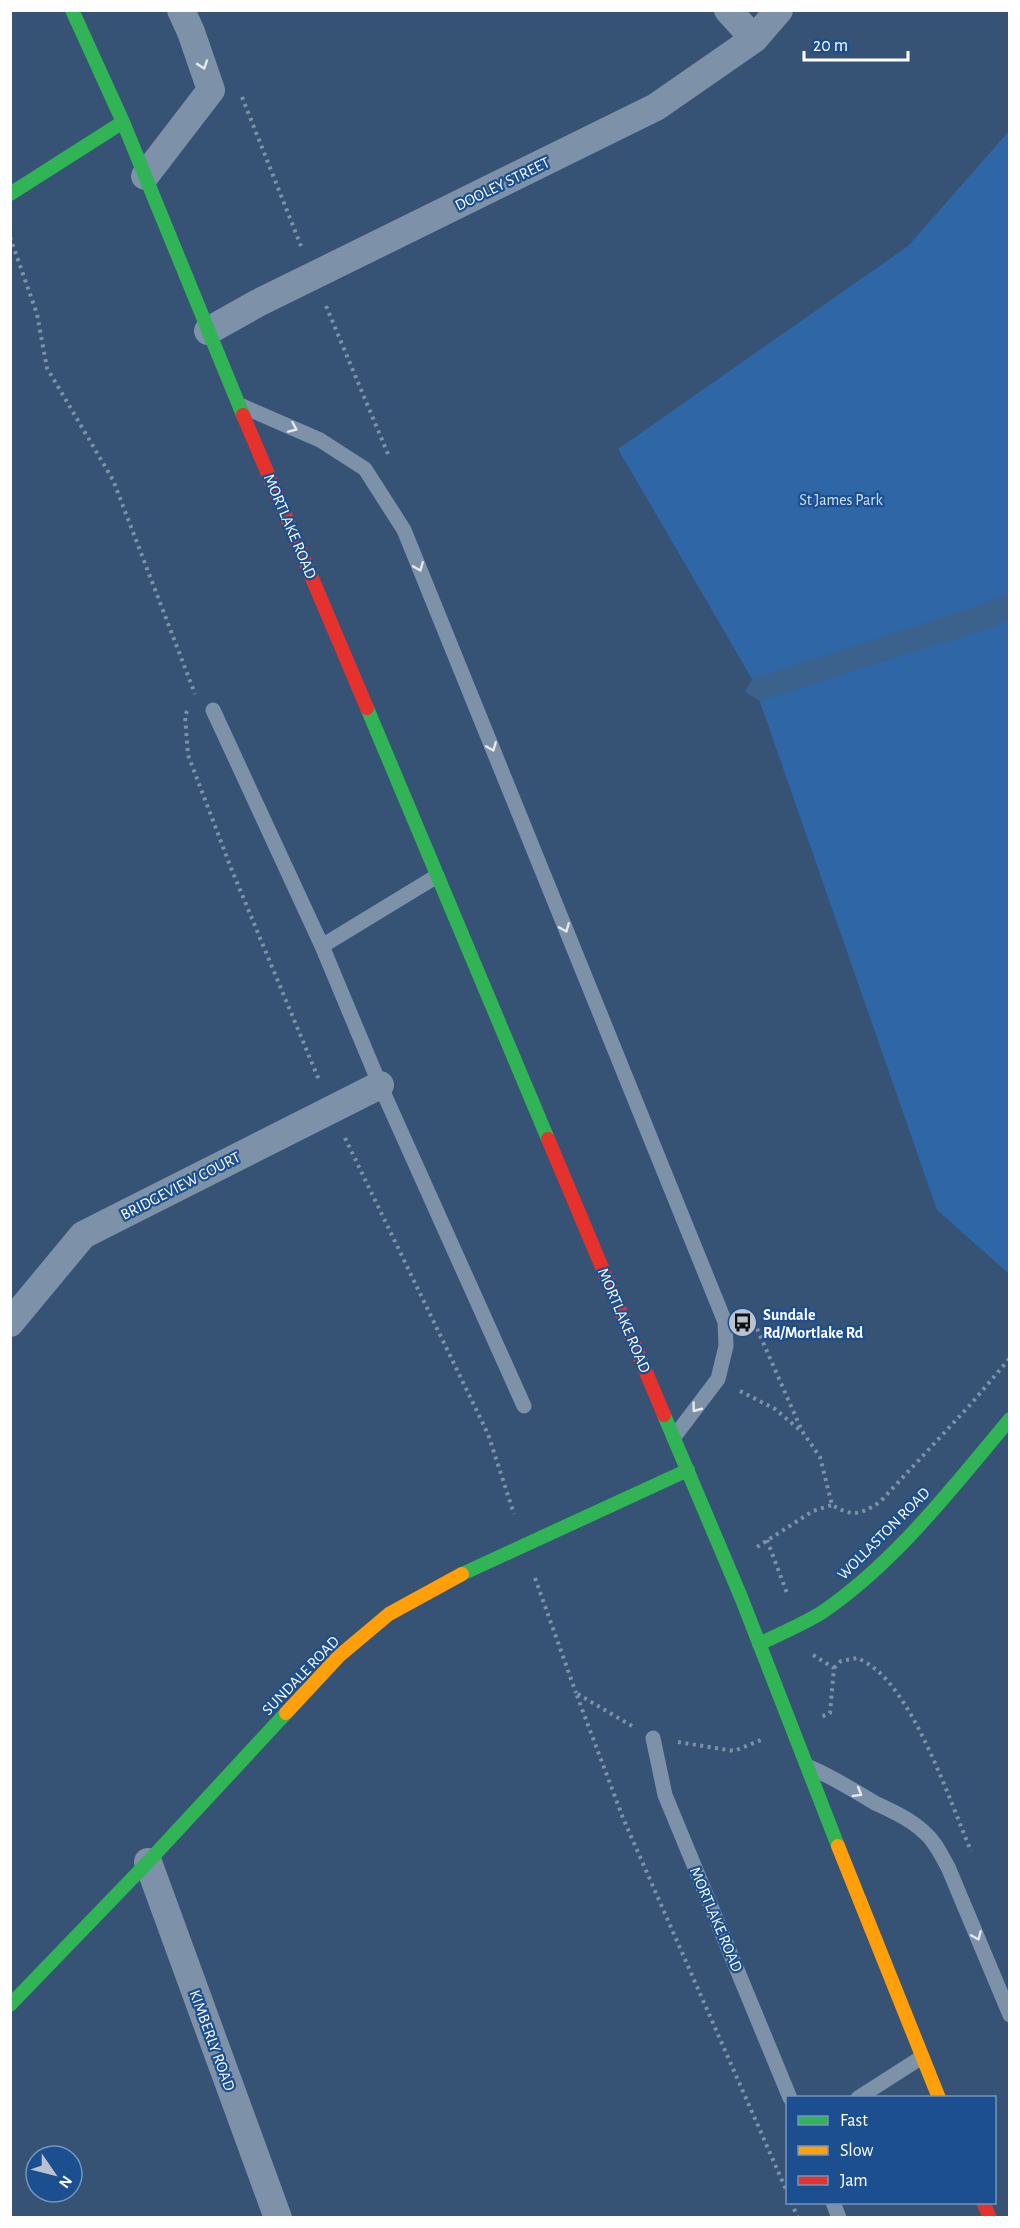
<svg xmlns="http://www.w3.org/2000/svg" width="1020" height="2228" font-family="'Alegreya Sans',sans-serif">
<rect width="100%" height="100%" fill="#365274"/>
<path fill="#2f66a5" d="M1009,131V1274L937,1210L752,679L618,449L908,246Z"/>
<path fill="#3b618d" d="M1009,593V620L989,628L760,701L745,692L752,679L980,605Z"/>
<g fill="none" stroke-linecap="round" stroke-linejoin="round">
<path stroke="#7d92a8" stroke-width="4" stroke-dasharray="3 4.5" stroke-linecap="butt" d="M242,97L301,246
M10,237L37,314L47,368L113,480L195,694
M326,306L388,454
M187,711L185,716L188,755L231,868L319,1080
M345,1138L488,1434L514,1514
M751,1315L802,1431L820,1457L832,1505C853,1517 859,1515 880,1502L970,1405L1010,1358
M740,1391L775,1409L801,1431
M767,1540L787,1593
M757,1547L813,1511L832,1505
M535,1578L576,1693
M813,1655L834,1668L830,1713L821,1717
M834,1668L841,1661L858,1658C863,1661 869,1664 874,1668C916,1700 950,1801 971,1851
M632,1726L576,1693L623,1818L788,2194
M678,1742L734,1751L761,1740
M791,2202L798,2218"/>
<path stroke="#7d92a8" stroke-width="15" d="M242,406L320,440L365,469L404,530L725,1322L726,1346L718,1379L674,1437
M213,710L322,946L380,1085L524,1406
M322,946L437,876
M653,1738L665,1795L790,2098
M809,1767C833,1777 853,1790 875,1803C892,1811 910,1819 924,1832C935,1841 941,1855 948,1867L1010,2015
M858,2098L922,2057
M833,2202L839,2218"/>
<path stroke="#7d92a8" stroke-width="28" d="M728,10L754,39
M145,176L211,90L191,32L181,10
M208,331L258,303L656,107L754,39L779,10
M10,1323L83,1235L380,1085
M148,1862L278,2218"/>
<path stroke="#30b455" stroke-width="14" d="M72,10L123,122L243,415
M10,194L123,122
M367,708L548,1139
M664,1415L741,1597L838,1846
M462,1574L688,1470
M759,1644C780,1634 801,1625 821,1613C896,1562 952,1488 1010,1419
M10,2005L148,1862L286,1713"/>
<path stroke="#ff9f0a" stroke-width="14" d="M286,1713L339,1656L389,1614L462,1574
M838,1846L939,2098"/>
<path stroke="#e5322d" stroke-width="14" d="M243,415L367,708
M548,1139L664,1415
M983,2202L990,2218"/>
</g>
<defs><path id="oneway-chevron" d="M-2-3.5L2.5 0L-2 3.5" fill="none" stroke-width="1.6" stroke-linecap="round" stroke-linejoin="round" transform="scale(1.5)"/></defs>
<g stroke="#e5e9ee">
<use href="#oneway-chevron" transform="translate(203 65) rotate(71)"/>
<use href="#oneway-chevron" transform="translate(293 428) rotate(23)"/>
<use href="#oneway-chevron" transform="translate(419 567) rotate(68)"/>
<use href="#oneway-chevron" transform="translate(492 747) rotate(68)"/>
<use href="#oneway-chevron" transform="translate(565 928) rotate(68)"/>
<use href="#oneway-chevron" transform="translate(696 1408) rotate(127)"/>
<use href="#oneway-chevron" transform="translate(858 1793) rotate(31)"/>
<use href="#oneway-chevron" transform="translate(977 1936) rotate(67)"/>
</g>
<defs>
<symbol id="bus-disc" viewBox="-11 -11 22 22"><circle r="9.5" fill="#b9c2ce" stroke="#1b4f8f"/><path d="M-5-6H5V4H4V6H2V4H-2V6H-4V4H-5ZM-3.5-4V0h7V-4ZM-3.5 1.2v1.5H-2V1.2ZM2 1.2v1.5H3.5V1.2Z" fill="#111"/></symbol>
</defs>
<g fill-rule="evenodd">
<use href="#bus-disc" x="726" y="1306" width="33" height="33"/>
</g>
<g text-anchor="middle" stroke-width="4.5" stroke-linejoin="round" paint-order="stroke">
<g font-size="16" fill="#fff" stroke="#1b4f8f">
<text transform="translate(502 183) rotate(-26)" y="6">DOOLEY STREET</text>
<text transform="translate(291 526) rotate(67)" y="6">MORTLAKE ROAD</text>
<text transform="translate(180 1185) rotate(-27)" y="6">BRIDGEVIEW COURT</text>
<text transform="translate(625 1320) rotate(67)" y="6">MORTLAKE ROAD</text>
<text transform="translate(883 1533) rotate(-45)" y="6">WOLLASTON ROAD</text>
<text transform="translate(300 1675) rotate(-46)" y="6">SUNDALE ROAD</text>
<text transform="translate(717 1919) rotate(67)" y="6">MORTLAKE ROAD</text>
<text transform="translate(213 2040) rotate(70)" y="6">KIMBERLY ROAD</text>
</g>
<g font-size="16" fill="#cfe3fa" stroke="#1b4f8f">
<text x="841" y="505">St James Park</text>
</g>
<g font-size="16" font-weight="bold" fill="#fff" stroke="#1b4f8f" text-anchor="start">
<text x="763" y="1320">Sundale<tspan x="763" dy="18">Rd/Mortlake Rd</tspan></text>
</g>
</g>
<rect width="1020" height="2228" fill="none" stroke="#ffffff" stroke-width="24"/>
<rect x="786" y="2096" width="210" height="108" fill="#1b4f8f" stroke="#7695bc" stroke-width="1.5"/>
<rect x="798" y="2116" width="30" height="9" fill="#30b455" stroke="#7695bc" stroke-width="1.5"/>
<text x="840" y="2126" font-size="18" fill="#ffffff">Fast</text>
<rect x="798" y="2146" width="30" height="9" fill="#ff9f0a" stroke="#7695bc" stroke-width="1.5"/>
<text x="840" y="2156" font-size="18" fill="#ffffff">Slow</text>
<rect x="798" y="2176" width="30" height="9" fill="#e5322d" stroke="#7695bc" stroke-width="1.5"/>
<text x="840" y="2186" font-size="18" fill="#ffffff">Jam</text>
<g transform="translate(54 2174) rotate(125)"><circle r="28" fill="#1b4f8f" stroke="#7695bc" stroke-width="1.5"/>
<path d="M0-4.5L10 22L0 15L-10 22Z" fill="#b9c2ce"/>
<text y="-9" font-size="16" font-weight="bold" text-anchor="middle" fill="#ffffff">N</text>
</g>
<path d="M804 51v9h104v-9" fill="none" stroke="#ffffff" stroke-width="3"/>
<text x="813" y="51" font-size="18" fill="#ffffff" stroke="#1b4f8f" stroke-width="4.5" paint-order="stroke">20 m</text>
</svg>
